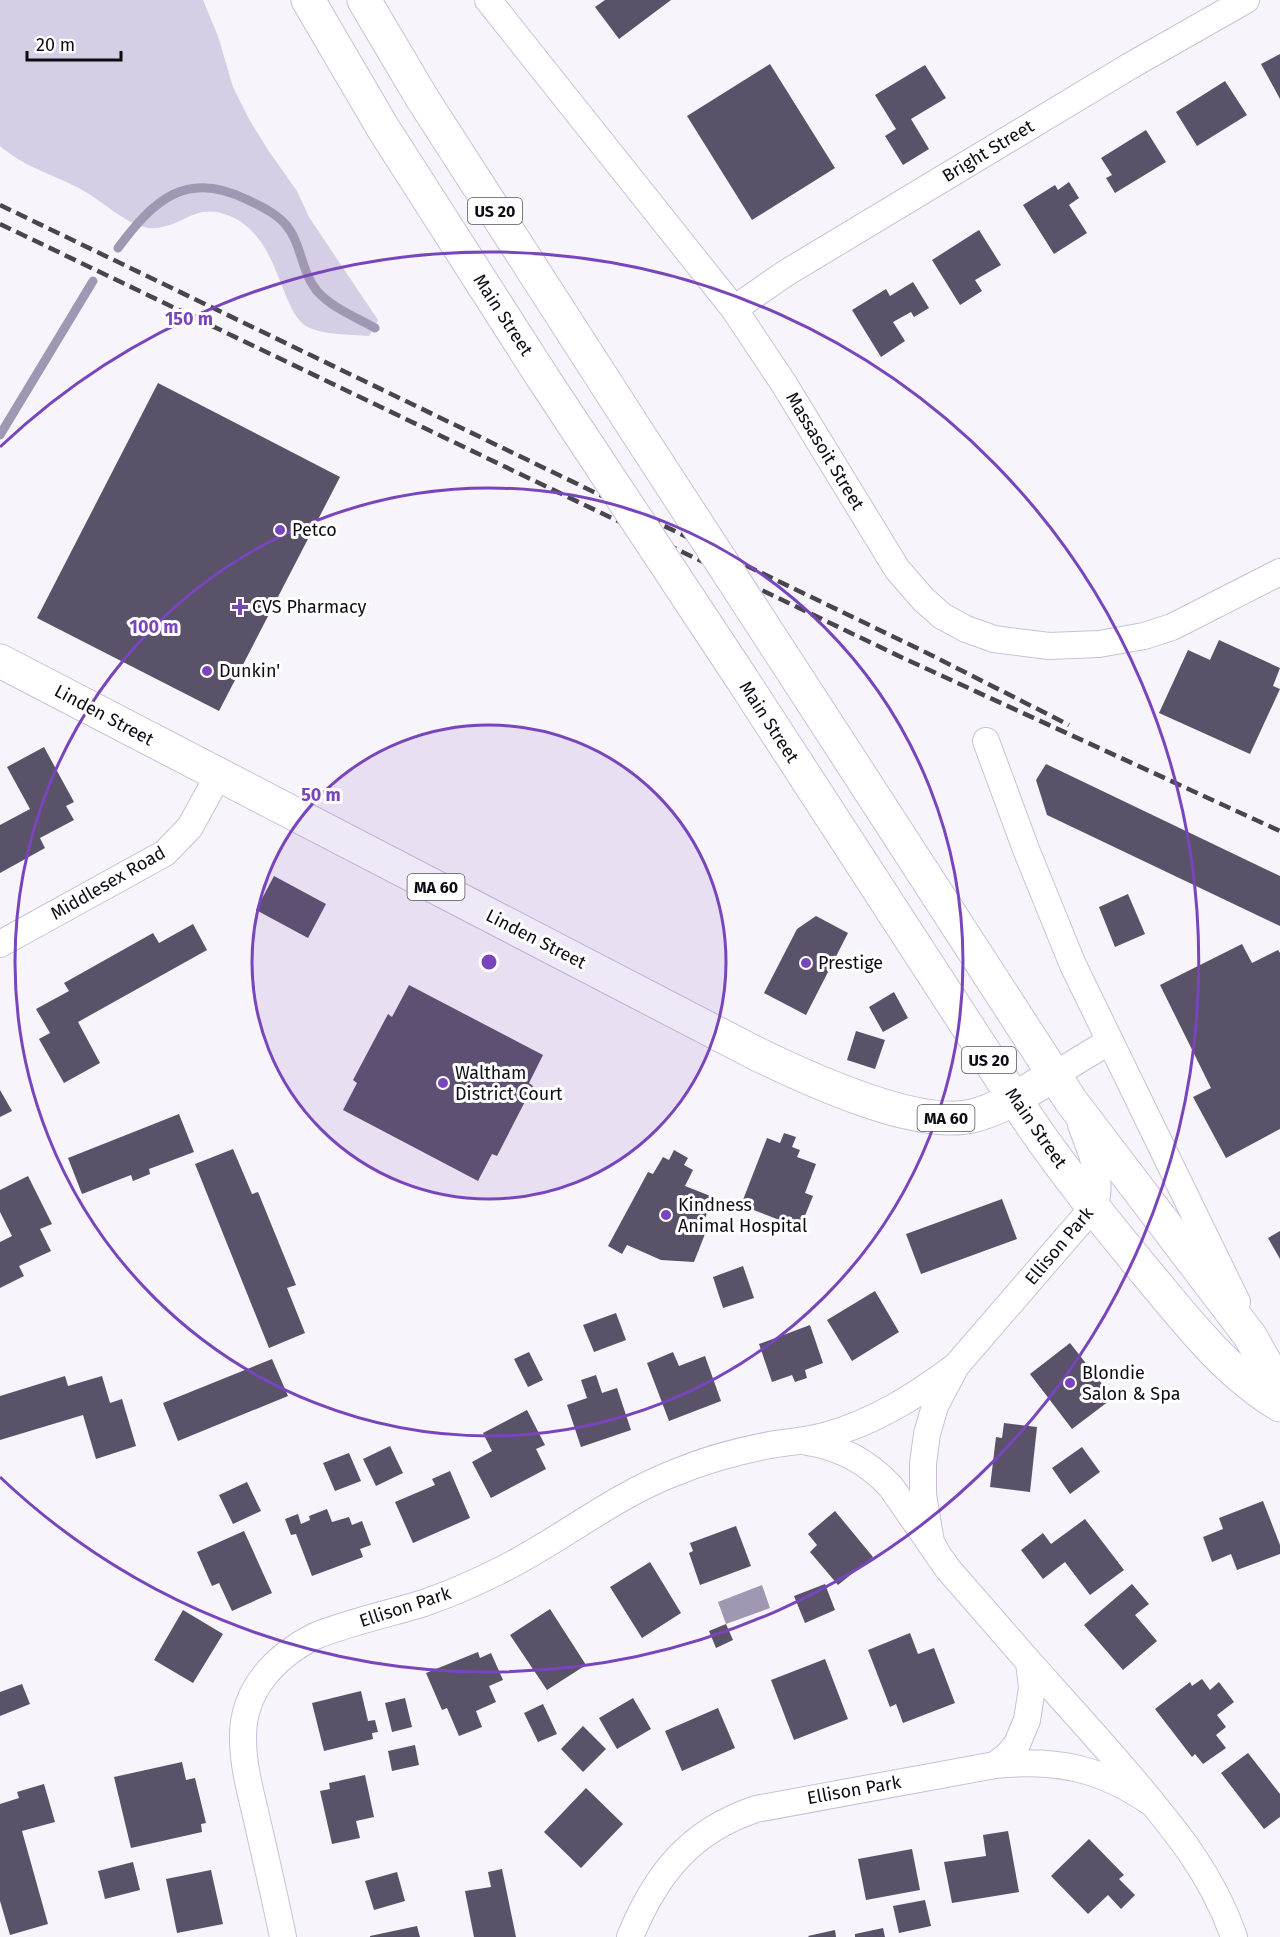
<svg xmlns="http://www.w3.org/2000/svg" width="1280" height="1937" font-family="'Fira Sans',sans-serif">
<rect width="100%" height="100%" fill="#f7f5fb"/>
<path fill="#d5cee5" d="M0,0H203L218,36L233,87L249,119L268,150L297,191L309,217L378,320L369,336C350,334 324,336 306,326C296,320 291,307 286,296C274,266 263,230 230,216C196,202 186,225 156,228C133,231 104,202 84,191C56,175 25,168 0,146Z"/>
<path fill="#a097b2" d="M762,1585L770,1608L726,1624L718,1602Z"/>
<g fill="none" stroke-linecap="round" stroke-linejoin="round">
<path stroke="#a097b2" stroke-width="9" d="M118,248C154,200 186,169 248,200C262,207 276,213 286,225C302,244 301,272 317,291C332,308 356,317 375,328
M0,435L93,281"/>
</g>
<path fill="#595268" d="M605,0H671L619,39L595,7Z
M1280,54V99L1261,64Z
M770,64L835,168L752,220L687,116Z
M925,65L946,98L911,119L929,149L903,165L885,136L896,129L875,95Z
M1225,81L1247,115L1197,146L1176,112Z
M1146,130L1166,162L1115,193L1106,178L1112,175L1101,158Z
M1069,182L1079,198L1069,205L1087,233L1054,254L1023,205L1055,185L1058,190Z
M979,230L1001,265L975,280L982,291L960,305L932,260Z
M913,282L929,308L914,317L911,312L893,322L905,341L881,357L852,310L886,289L890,296Z
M158,383L340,477L219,711L37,618Z
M1219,640L1280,668L1273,686L1280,689L1250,754L1159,713L1188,650L1210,660Z
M44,747L74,802L66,806L74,820L40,838L45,848L0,873V825L30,809L7,767Z
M1046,764L1280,876V926L1047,815L1036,780Z
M274,876L326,904L308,938L256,910Z
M1128,894L1145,934L1115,947L1099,907Z
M816,916L848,933L806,1015L764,993L797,929Z
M193,924L207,950L78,1022L100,1063L64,1083L39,1039L50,1033L36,1009L69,991L64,983L153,933L159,943Z
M1242,944L1252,963L1278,950L1280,953V1129L1226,1158L1193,1097L1211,1088L1160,985Z
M409,985L543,1055L529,1083L533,1086L497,1156L492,1154L478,1181L343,1110L357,1083L353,1080L388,1014L392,1017Z
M894,992L908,1018L883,1032L869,1007Z
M856,1031L885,1040L875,1069L847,1060Z
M0,1090L12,1111L0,1117Z
M179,1114L194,1152L149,1169L150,1174L133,1181L131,1175L82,1194L68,1158Z
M784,1133L796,1137L792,1147L800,1150L797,1157L816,1164L805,1193L813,1196L800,1228L741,1205L767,1138L780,1143Z
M233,1149L252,1194L258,1192L296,1285L287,1288L305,1333L269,1348L195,1164Z
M674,1150L688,1158L684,1165L693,1170L685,1186L713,1197L700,1232L705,1234L694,1262L661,1260L627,1245L622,1254L608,1246L648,1172L653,1174L663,1157L669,1160Z
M28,1176L52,1224L40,1229L51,1251L19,1266L24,1276L0,1288V1242L12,1236L0,1212V1190Z
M1002,1199L1017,1239L921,1274L906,1234Z
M1280,1231V1259L1268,1238Z
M743,1266L754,1298L723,1308L713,1277Z
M875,1291L899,1332L852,1361L827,1320Z
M616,1313L626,1340L594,1352L583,1325Z
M810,1325L823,1363L805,1370L807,1378L795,1382L792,1375L772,1382L759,1344Z
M1070,1343L1113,1398L1072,1429L1030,1374Z
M529,1352L543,1380L528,1387L514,1359Z
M673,1352L679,1366L705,1356L721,1401L669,1421L647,1363Z
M272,1359L288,1396L178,1441L163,1403Z
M596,1375L602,1393L617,1388L631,1430L581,1447L567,1405L587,1398L581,1380Z
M65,1376L68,1386L102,1376L110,1403L122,1399L136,1446L96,1459L83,1415L0,1440V1396Z
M527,1410L545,1445L536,1449L546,1469L491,1498L472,1462L492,1451L483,1433Z
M1004,1423L1037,1427L1030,1492L990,1487L996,1437L1002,1438Z
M390,1446L403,1473L376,1486L363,1459Z
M1082,1447L1100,1472L1070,1494L1052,1468Z
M349,1453L361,1481L335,1491L323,1463Z
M450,1471L470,1518L413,1543L395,1502L435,1485L432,1479Z
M247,1482L261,1511L233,1524L219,1495Z
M1263,1501L1280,1545V1554L1237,1570L1231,1554L1212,1562L1203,1537L1223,1529L1219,1518Z
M327,1509L332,1522L349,1517L352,1525L362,1521L371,1545L360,1549L363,1557L312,1576L296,1534L291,1535L285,1519L298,1514L301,1524L310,1520L309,1516Z
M835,1511L873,1557L838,1585L810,1552L817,1545L808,1534Z
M1085,1519L1124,1570L1090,1595L1065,1562L1043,1579L1021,1550L1043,1533L1051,1544Z
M736,1526L751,1566L700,1585L689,1553L693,1551L690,1543Z
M244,1531L272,1593L232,1611L219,1583L212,1586L197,1552Z
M650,1562L681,1613L642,1638L610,1587Z
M825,1584L835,1610L805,1623L794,1596Z
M1132,1584L1149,1604L1135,1615L1157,1641L1123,1670L1084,1625Z
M550,1609L586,1665L547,1690L510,1635Z
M183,1610L223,1634L193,1683L154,1660Z
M726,1624L733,1640L716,1648L709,1631Z
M910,1633L918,1654L934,1648L955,1703L903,1723L896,1704L890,1707L868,1650Z
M478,1652L480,1658L491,1653L503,1680L489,1686L496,1702L476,1711L482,1727L459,1736L447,1708L442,1710L426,1673Z
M825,1659L848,1719L794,1740L771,1680Z
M1202,1679L1210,1690L1219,1682L1234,1702L1217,1715L1226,1727L1216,1735L1226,1748L1203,1764L1195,1754L1192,1757L1155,1709L1190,1682L1192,1686Z
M22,1684L30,1704L0,1716V1692Z
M361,1691L368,1721L375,1720L378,1732L372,1733L373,1739L324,1751L312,1703Z
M405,1698L412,1727L392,1732L385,1703Z
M633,1698L651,1729L617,1749L599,1718Z
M543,1704L557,1734L538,1742L524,1713Z
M718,1708L735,1748L682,1771L665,1731Z
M583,1726L606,1749L583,1772L561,1749Z
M415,1745L419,1765L392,1771L388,1751Z
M1248,1753L1280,1794V1817L1264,1829L1221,1773Z
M182,1762L186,1780L195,1778L206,1823L201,1824L202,1832L131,1848L114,1777Z
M365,1775L374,1817L356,1821L360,1838L332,1844L320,1791L330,1789L329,1783Z
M44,1784L55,1822L22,1831L48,1924L10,1935L0,1901V1804L19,1798L17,1792Z
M586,1788L623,1824L581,1868L544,1832Z
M1008,1831L1019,1892L952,1903L944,1862L986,1856L983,1835Z
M1089,1839L1124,1875L1119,1879L1135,1895L1121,1909L1108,1895L1088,1914L1051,1876Z
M912,1849L920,1890L866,1900L858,1859Z
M133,1862L140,1890L105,1899L98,1871Z
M502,1869L516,1937H474L465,1891L491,1887L488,1872Z
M211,1870L223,1924L177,1933L166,1879Z
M397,1872L405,1901L374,1910L365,1881Z
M925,1900L931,1926L899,1933L893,1906Z
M417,1926L420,1937H370V1936Z
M883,1928L885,1937H855V1934Z
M835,1930L836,1937H809L808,1936Z"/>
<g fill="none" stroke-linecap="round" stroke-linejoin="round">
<defs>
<path id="minor" d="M488,0L734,309L784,384L897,569L923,599L942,616L966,629L994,639L1049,646L1099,644L1144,636L1172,627L1280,572
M734,309L786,273L1130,66L1246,0
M986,741L1027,852L1073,965L1237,1302
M0,944L165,853L190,827L219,774
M1063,1090L1054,1075L1110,1041
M807,1442C840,1447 869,1463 891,1487L948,1569L1029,1662L1032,1688L1027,1720L1017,1744L1007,1756L995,1765
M940,1558L931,1542L923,1495V1464L927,1434L935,1406L956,1366L1095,1205C1103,1178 1091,1150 1081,1125
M1029,1662C1063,1700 1097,1737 1130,1776C1173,1827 1212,1873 1234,1937
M283,1937C275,1898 266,1859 257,1820C251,1794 243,1766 243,1739C242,1691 274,1657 315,1636C350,1622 388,1614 424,1603C450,1594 475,1583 499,1571C560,1541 610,1498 674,1473C705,1460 737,1451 770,1445C788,1442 806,1441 824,1436C873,1423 916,1396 956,1366
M630,1937C656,1874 690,1831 756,1809L995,1765C1057,1759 1102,1768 1153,1804"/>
<path id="primary" d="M308,0L383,128L543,378
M364,0L422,98L630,421
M0,661L759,1055C809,1079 916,1129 972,1116C1001,1109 1029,1090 1054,1075
M742,679L1014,1098C1055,1161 1102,1219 1150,1277C1188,1323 1228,1374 1280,1405
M823,718L1071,1101L1250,1336L1280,1389"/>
</defs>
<use href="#minor" stroke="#c8c0da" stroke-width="28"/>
<use href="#primary" stroke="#c8c0da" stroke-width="35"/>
<use href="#minor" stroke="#fff" stroke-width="26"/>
<use href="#primary" stroke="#fff" stroke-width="33"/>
<path stroke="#48454d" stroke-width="4.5" stroke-dasharray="12 6" stroke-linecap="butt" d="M0,205L925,652L1069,725
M0,224L903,658L1280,831"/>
<defs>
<path id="primary-bridge" d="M543,378L742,679
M630,421L823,718"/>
</defs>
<use href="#primary-bridge" stroke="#c8c0da" stroke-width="35" stroke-linecap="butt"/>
<use href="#primary-bridge" stroke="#fff" stroke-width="33"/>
</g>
<circle cx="489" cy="962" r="237" fill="#7845bc" fill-opacity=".12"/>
<g fill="none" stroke="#7845bc" stroke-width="3">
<circle cx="489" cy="962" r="237"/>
<circle cx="489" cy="962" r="474"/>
<path d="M0 447A710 710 0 1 1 0 1477"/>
</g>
<g fill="#7845bc" stroke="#fff" stroke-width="2">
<circle cx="280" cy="530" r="6"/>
<path d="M237 598h6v6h6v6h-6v6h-6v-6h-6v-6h6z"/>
<circle cx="207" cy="671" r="6"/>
<circle cx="806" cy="963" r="6"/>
<circle cx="443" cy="1083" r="6"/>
<circle cx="666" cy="1215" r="6"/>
<circle cx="1070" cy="1383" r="6"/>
</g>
<g text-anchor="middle" stroke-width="6" stroke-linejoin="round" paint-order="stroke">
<g fill="#fff" stroke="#56545a" stroke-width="1.5">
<rect x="468" y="198" width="54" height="26" rx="4.5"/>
<rect x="407.5" y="874" width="57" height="26" rx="4.5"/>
<rect x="962" y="1047" width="54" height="26" rx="4.5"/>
<rect x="917.5" y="1105" width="57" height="26" rx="4.5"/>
</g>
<g font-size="16" font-weight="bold" fill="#0e0b14">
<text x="495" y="217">US 20</text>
<text x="436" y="893">MA 60</text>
<text x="989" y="1066">US 20</text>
<text x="946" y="1124">MA 60</text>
</g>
<g font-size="18" fill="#0e0b14" stroke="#fff">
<text transform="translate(988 151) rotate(-31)" y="6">Bright Street</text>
<text transform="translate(503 315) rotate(57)" y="6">Main Street</text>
<text transform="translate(825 451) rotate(59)" y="6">Massasoit Street</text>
<text transform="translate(104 715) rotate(28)" y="6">Linden Street</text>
<text transform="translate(769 722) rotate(57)" y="6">Main Street</text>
<text transform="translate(108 883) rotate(-30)" y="6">Middlesex Road</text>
<text transform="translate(536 939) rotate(27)" y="6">Linden Street</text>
<text transform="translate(1036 1128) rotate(55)" y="6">Main Street</text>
<text transform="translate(1059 1246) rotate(-50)" y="6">Ellison Park</text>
<text transform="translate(405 1607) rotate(-18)" y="6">Ellison Park</text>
<text transform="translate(854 1790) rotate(-10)" y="6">Ellison Park</text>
</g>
<g font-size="18" fill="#0e0b14" stroke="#fff" text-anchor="start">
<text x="292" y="536">Petco</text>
<text x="252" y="613">CVS Pharmacy</text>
<text x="219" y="677">Dunkin'</text>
<text x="818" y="969">Prestige</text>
<text x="455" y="1079">Waltham<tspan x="455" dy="21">District Court</tspan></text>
<text x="678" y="1211">Kindness<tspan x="678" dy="21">Animal Hospital</tspan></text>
<text x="1082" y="1379">Blondie<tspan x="1082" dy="21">Salon &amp; Spa</tspan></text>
</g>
</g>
<circle cx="489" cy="962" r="9" fill="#7845bc" stroke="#fff" stroke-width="3"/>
<g font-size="18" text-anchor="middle" font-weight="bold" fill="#7845bc" stroke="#fff" stroke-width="6" stroke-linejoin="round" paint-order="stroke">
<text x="189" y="325">150 m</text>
<text x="154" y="633">100 m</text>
<text x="321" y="801">50 m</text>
</g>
<path d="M27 51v9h94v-9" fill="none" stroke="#0e0b14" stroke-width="3"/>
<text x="36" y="51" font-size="18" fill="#0e0b14" stroke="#ffffff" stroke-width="4.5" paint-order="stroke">20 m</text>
</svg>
